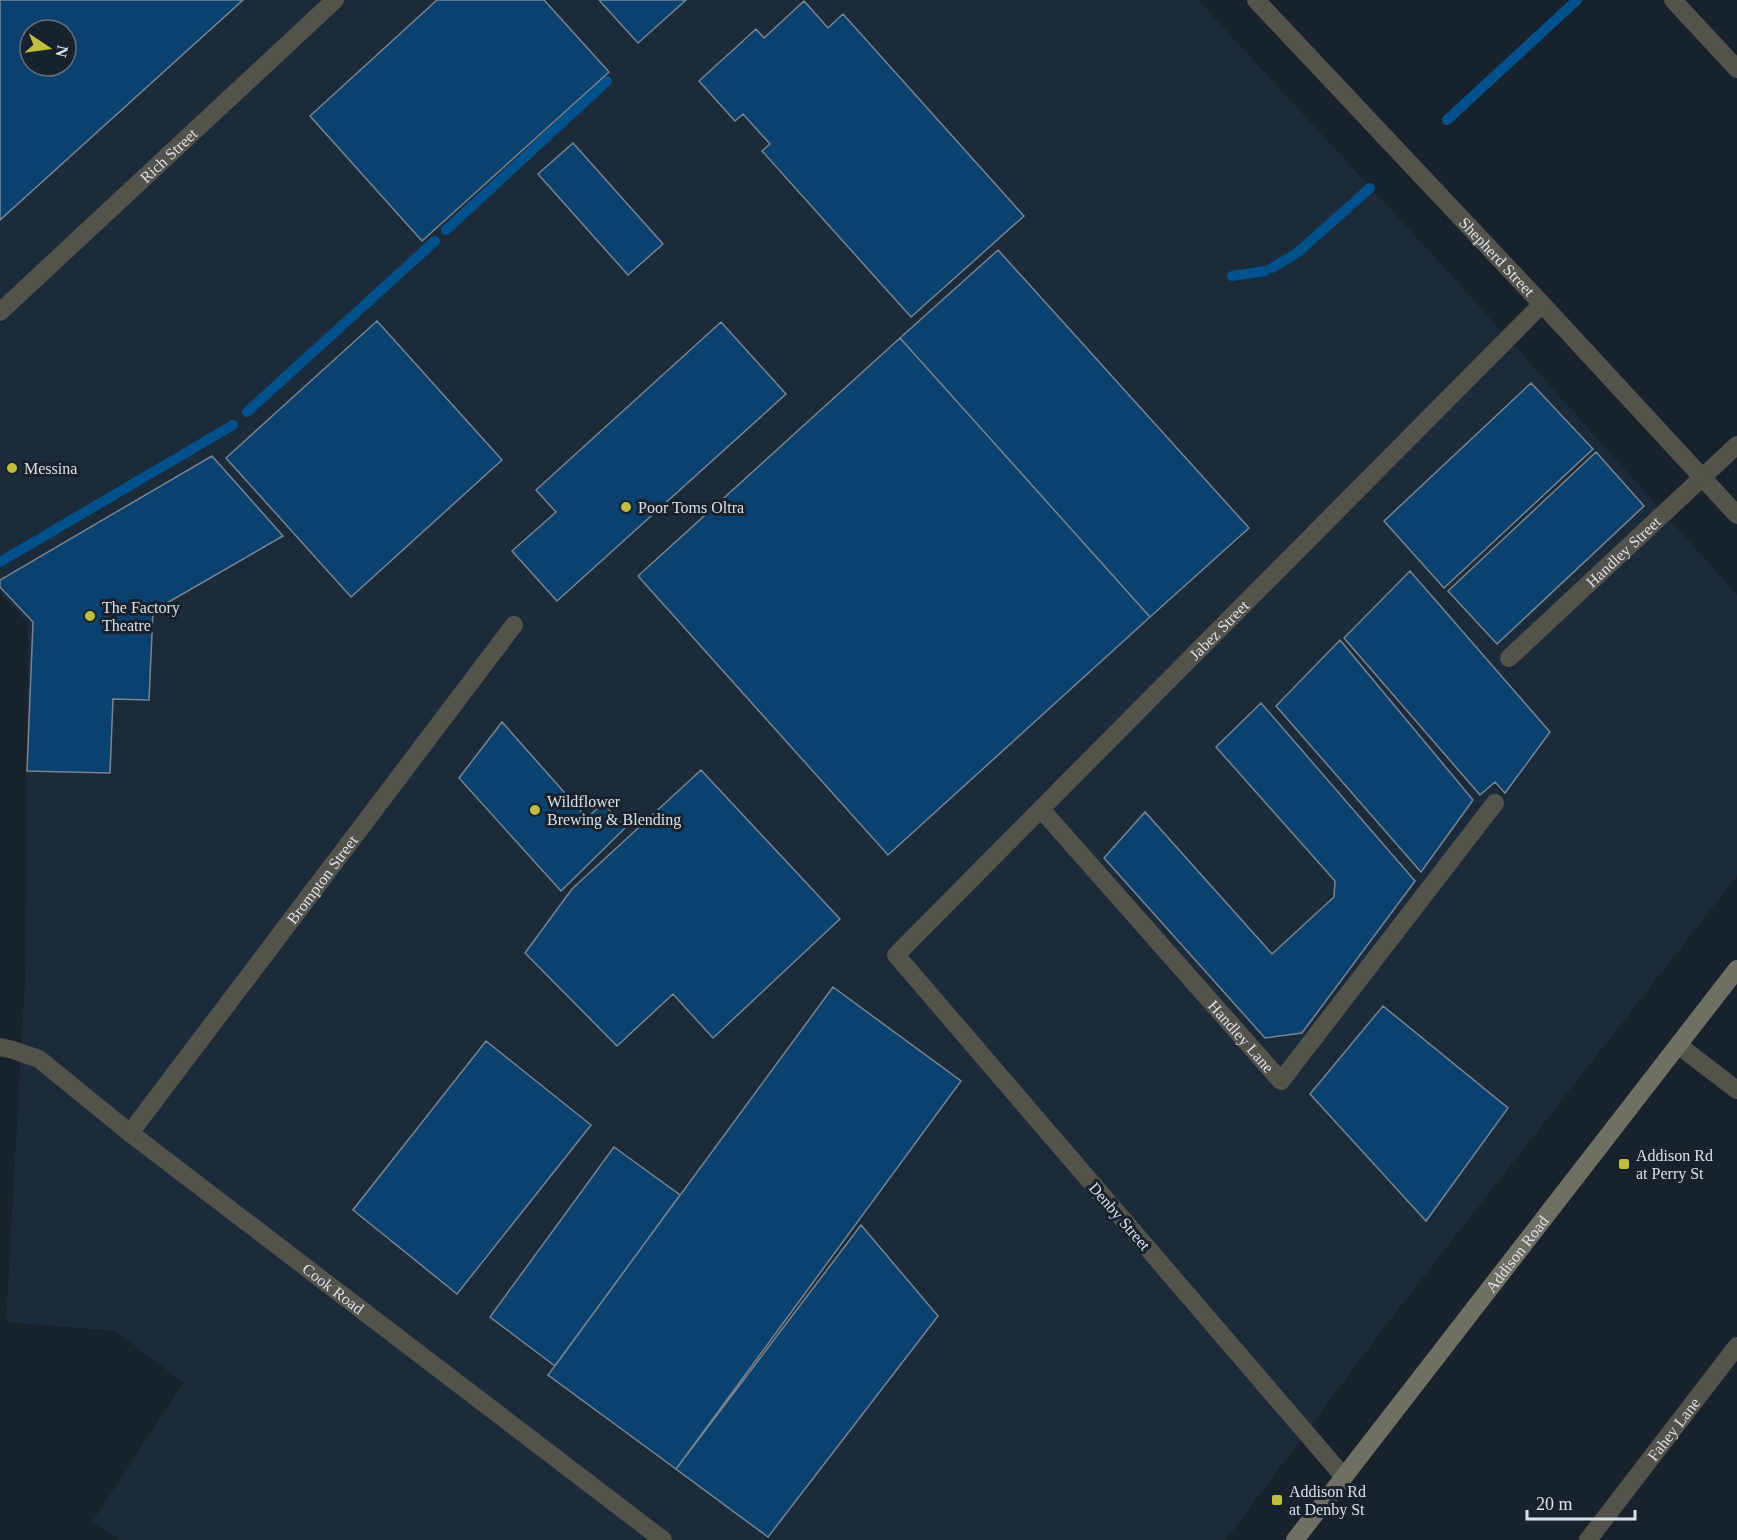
<svg xmlns="http://www.w3.org/2000/svg" width="1737" height="1540" font-family="Georgia,serif">
<rect width="100%" height="100%" fill="#18222c"/>
<path fill="#1c2b3a" fill-rule="evenodd" d="M0,0H1198L1452,276L1737,595V876L1385,1326L1226,1540H119L92,1522L184,1383L115,1331L6,1322L25,979L28,624L0,592ZM30,30H66V66H30Z"/>
<g fill="none" stroke-linecap="round" stroke-linejoin="round">
<path stroke="#01518d" stroke-width="10" d="M1447,120L1577,0
M446,230L607,81
M1272,268L1297,253L1370,188
M1232,276L1265,271
M247,412L435,241
M0,562L233,425"/>
</g>
<path fill="#0b416f" stroke="#788491" stroke-width="1.5" fill-rule="evenodd" d="M0,0H243L0,220ZM30,30H66V66H30Z
M437,0H544L609,72L422,241L310,116Z
M599,0H686L638,43Z
M804,1L828,28L843,14L1024,216L911,317L762,151L770,144L743,114L735,121L699,81L756,29L764,38Z
M573,143L663,244L628,275L538,174Z
M998,250L1249,528L1150,617L900,338Z
M377,321L502,460L351,597L226,458Z
M721,322L786,394L557,601L512,551L556,512L536,490Z
M900,338L1150,617L888,855L638,576Z
M1531,383L1593,449L1444,588L1384,521Z
M1596,452L1644,506L1497,644L1448,591Z
M212,456L283,536L153,611L149,700L113,699L110,773L27,771L33,622L0,587V580Z
M1410,571L1550,732L1505,793L1495,782L1480,795L1344,638Z
M1340,640L1473,800L1421,872L1276,706Z
M1261,703L1415,881L1302,1033L1265,1038L1104,858L1145,812L1272,954L1334,897L1335,881L1216,747Z
M502,722L587,818L603,803L625,828L561,891L459,778Z
M701,770L840,919L713,1038L673,994L617,1046L525,953L572,889Z
M833,987L961,1081L676,1469L548,1375Z
M1383,1006L1508,1108L1426,1221L1310,1094Z
M486,1041L591,1125L457,1294L353,1210Z
M614,1147L680,1195L555,1366L490,1317Z
M861,1225L938,1316L768,1537L676,1469Z"/>
<g fill="none" stroke-linecap="round" stroke-linejoin="round">
<g stroke="#53534c" stroke-width="18">
<path d="M1673,0L1737,69"/>
<path id="s1" d="M1509,658L1737,445"/>
<path id="s2" d="M1041,809L1281,1081L1495,803"/>
<path id="s3" d="M1588,1540L1737,1346"/>
</g>
<g stroke="#53534c" stroke-width="18">
<path id="s4" d="M1256,0L1542,304L1737,515"/>
<path id="s5" d="M0,312L335,0"/>
<path d="M1678,1045L1737,1090"/>
<path id="s6" d="M0,1047L13,1050L39,1059L130,1133L663,1540"/>
<path id="s7" d="M130,1133L514,625"/>
<path id="s8" d="M1344,1477L896,955L1542,304"/>
</g>
<path stroke="#6f6f64" stroke-width="18" id="s9" d="M1295,1540L1737,969"/>
</g>
<g fill="#c0be40" stroke="#18222c" stroke-width="2">
<circle cx="12" cy="468" r="6"/>
<circle cx="626" cy="507" r="6"/>
<circle cx="90" cy="616" r="6"/>
<circle cx="535" cy="810" r="6"/>
<rect x="1618" y="1158" width="12" height="12" rx="3"/>
<rect x="1271" y="1494" width="12" height="12" rx="3"/>
</g>
<g text-anchor="middle" stroke-width="6" stroke-linejoin="round" paint-order="stroke">
<g font-size="16" fill="#d9e0e7" stroke="#18222c">
<text dy="6" stroke="none"><textPath href="#s5" startOffset="230">Rich Street</textPath></text>
<text dy="6" stroke="none"><textPath href="#s4" startOffset="352">Shepherd Street</textPath></text>
<text dy="6" stroke="none"><textPath href="#s1" startOffset="156">Handley Street</textPath></text>
<text dy="6" stroke="none"><textPath href="#s8" startOffset="1146">Jabez Street</textPath></text>
<text dy="6" stroke="none"><textPath href="#s7" startOffset="318">Brompton Street</textPath></text>
<text dy="6" stroke="none"><textPath href="#s2" startOffset="303">Handley Lane</textPath></text>
<text transform="translate(1120 1216) rotate(49)" y="6">Denby Street</text>
<text dy="6" stroke="none"><textPath href="#s9" startOffset="362">Addison Road</textPath></text>
<text dy="6" stroke="none"><textPath href="#s6" startOffset="414">Cook Road</textPath></text>
<text dy="6" stroke="none"><textPath href="#s3" startOffset="140">Fahey Lane</textPath></text>
</g>
<g font-size="16" fill="#d9e0e7" stroke="#18222c" text-anchor="start">
<text x="24" y="474">Messina</text>
<text x="638" y="513">Poor Toms Oltra</text>
<text x="102" y="613">The Factory<tspan x="102" dy="18">Theatre</tspan></text>
<text x="547" y="807">Wildflower<tspan x="547" dy="18">Brewing &amp; Blending</tspan></text>
<text x="1636" y="1161">Addison Rd<tspan x="1636" dy="18">at Perry St</tspan></text>
<text x="1289" y="1497">Addison Rd<tspan x="1289" dy="18">at Denby St</tspan></text>
</g>
</g>
<g transform="translate(48 48) rotate(103)"><circle r="28" fill="#18222c" stroke="#656e77" stroke-width="1.5"/>
<path d="M0-4.5L10 22L0 15L-10 22Z" fill="#c0be40"/>
<text y="-9" font-size="16" font-weight="bold" text-anchor="middle" fill="#d9e0e7">N</text>
</g>
<path d="M1527 1510v9h108v-9" fill="none" stroke="#d9e0e7" stroke-width="3"/>
<text x="1536" y="1510" font-size="18" fill="#d9e0e7" stroke="#18222c" stroke-width="4.5" paint-order="stroke">20 m</text>
</svg>
